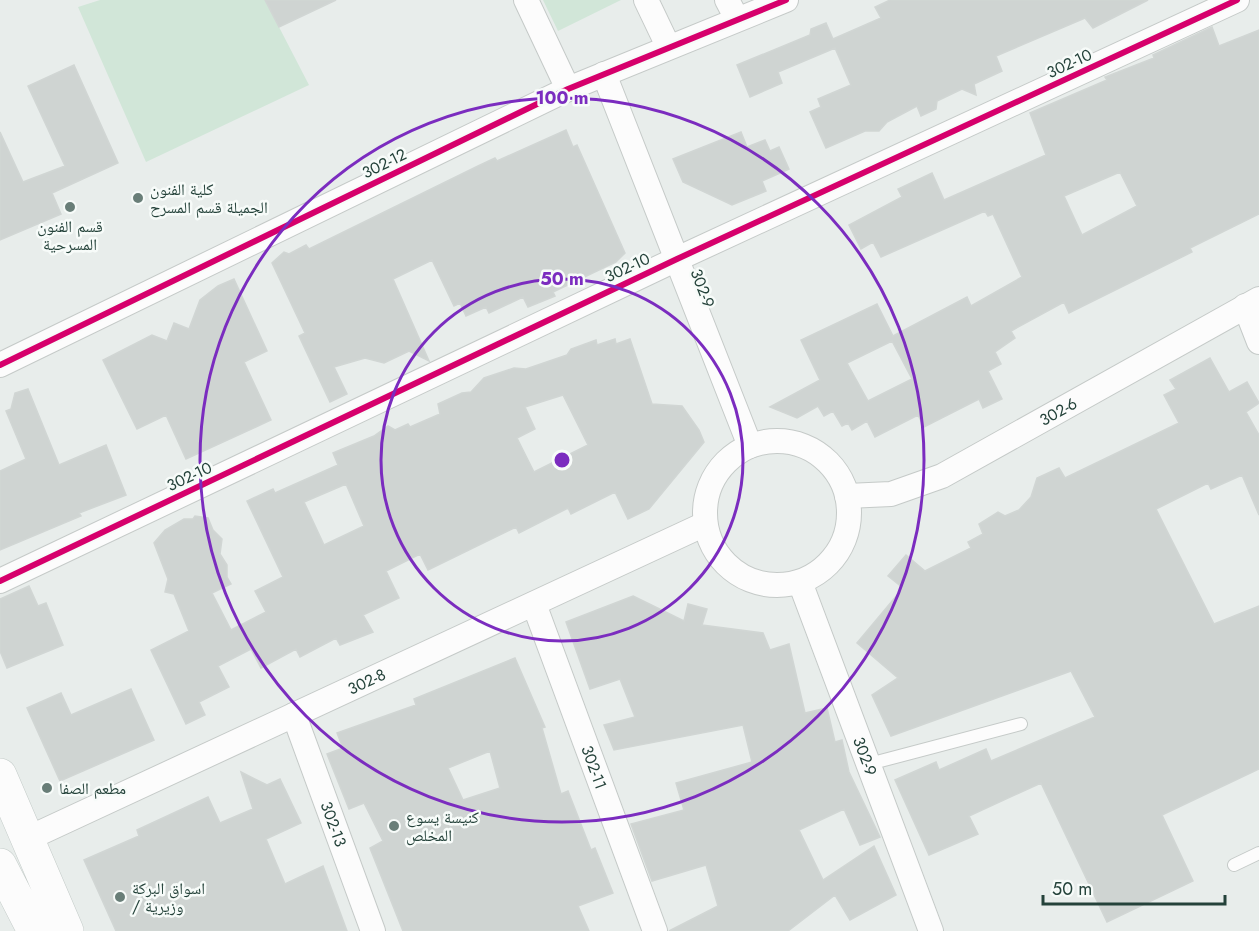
<svg xmlns="http://www.w3.org/2000/svg" width="1259" height="931" font-family="Jost,'Noto Naskh Arabic',sans-serif">
<rect width="100%" height="100%" fill="#e8edeb"/>
<path fill="#d1e6d8" d="M100,0H265L309,85L146,162L78,7Z
M543,0H621L558,31Z"/>
<path fill="#cfd4d2" stroke="#d1d6d4" stroke-width="1.5" fill-rule="evenodd" d="M265,0H336L279,27Z
M890,0H1148L1093,28L1085,18L996,56L1002,71L974,84L976,95L962,89L937,101L936,109L921,116L917,106L887,122L879,131H865L826,148L810,112L821,107L818,99L851,85L835,48L778,72L782,83L750,97L737,65L810,35L811,29L826,23L833,39L881,18L875,7Z
M1212,27L1219,46L1259,30V214L1190,248L1192,252L1069,313L1064,302L1011,331L1015,338L995,352L1001,364L988,371L1002,399L983,408L979,399L924,427L918,415L875,437L867,421L852,430L848,423L842,426L833,411L824,416L818,406L797,418L770,407L820,380L801,340L877,304L893,336L967,297L971,306L1022,277L993,214L988,216L985,211L881,257L873,242L861,249L849,225L902,197L898,189L932,173L944,200L1046,155L1030,113L1107,80L1105,77L1154,58L1153,55ZM1120,172L1137,206L1082,235L1064,196ZM892,341L912,379L868,401L847,363Z
M74,65L118,163L52,193L61,214L0,240V132L23,182L65,166L28,86Z
M566,130L573,147L577,145L625,253L616,262L553,292L555,296L528,307L523,297L489,313L486,307L466,316L460,303L454,306L432,260L393,279L429,361L409,351L384,363L365,358L334,367L347,394L330,402L299,336L305,333L272,263L284,252L289,254L306,245L309,249L478,166L495,158L497,161Z
M741,132L747,147L765,140L770,151L779,147L789,169L762,181L766,191L732,205L683,182L673,159Z
M234,279L267,351L244,362L271,420L186,459L166,415L137,429L103,360L152,335L167,341L174,323L189,329L200,300L218,286Z
M615,339L616,344L630,339L652,404L682,406L699,430L704,442L649,509L628,519L615,492L571,514L568,508L519,533L516,527L428,570L420,554L386,571L399,598L363,615L373,632L340,645L336,638L300,657L296,649L261,668L251,649L218,666L229,687L199,702L205,715L186,724L151,650L189,631L174,594L165,592L168,579L154,543L165,530L184,519H193L195,516L208,518L213,530L222,539L220,554L227,565V577L231,584L212,593L231,630L266,612L255,591L283,577L247,501L273,489L275,493L338,465L333,453L374,436L388,426L395,430L408,424L410,427L440,414L438,404L462,393L471,392L484,378L514,368L526,369L567,355L571,349L596,340L597,345ZM563,395L588,445L534,472L517,438L535,429L525,407ZM346,484L364,526L324,545L304,502Z
M1210,358L1229,392L1247,382L1259,403L1246,412L1259,435V515L1242,475L1211,489L1208,483L1156,509L1214,624L1259,606V769L1162,815L1193,881L1107,922L1041,783L969,816L978,834L929,855L895,780L936,762L939,770L986,749L991,761L1095,717L1071,671L891,736L872,695L898,678L857,643L903,588L888,576L906,555L925,571L971,548L968,542L983,534L979,524L998,512L1005,516L1019,510L1031,497L1037,478L1059,468L1065,478L1179,423L1164,395L1176,389L1170,380Z
M28,389L59,465L106,445L126,495L79,513L81,516L0,550V471L26,459L6,411L11,409L15,393Z
M29,586L38,606L46,603L63,645L7,668L0,651V599Z
M633,596L684,621L688,604L707,609L702,625L763,633L770,650L789,644L805,713L827,708L835,742L842,740L849,772L880,837L860,845L844,809L799,830L823,880L874,846L896,895L850,920L835,895L788,931H669L718,906L706,865L652,881L631,824L684,810L676,783L752,762L743,725L614,750L604,725L635,717L620,679L590,689L566,622Z
M515,658L545,727L542,728L561,794L568,791L591,850L595,848L613,893L578,906L589,931H403L370,848L383,841L364,803L349,809L327,754L343,748L337,733L416,705L414,699ZM490,751L500,788L463,800L448,768Z
M131,689L154,740L60,781L27,708L61,693L71,715Z
M241,772L267,785L280,779L301,823L266,839L285,884L323,866L347,931H116L84,860L139,836L137,830L208,797L220,823L253,809Z"/>
<g fill="none" stroke-linecap="round" stroke-linejoin="round">
<defs>
<path id="lane" d="M869,764L1021,724
M1234,865L1259,853"/>
<g id="street">
<path d="M526,0L568,89"/>
<path d="M646,0L668,46"/>
<path d="M727,0L737,19"/>
<path d="M604,74L750,446"/>
<path d="M1245,306L1259,342"/>
<path d="M0,365L568,89L786,0"/>
<circle cx="777" cy="513" r="72"/>
<path id="s1" d="M847,496L891,494L942,476L1259,299"/>
<path d="M0,581L677,259L1237,0"/>
<path id="s2" d="M800,582L931,931"/>
<path id="s3" d="M534,604L655,931"/>
<path id="s4" d="M294,715L373,931"/>
<path id="s5" d="M29,838L705,524"/>
</g>
<path id="secondary" d="M0,775L67,931
M0,865L34,931"/>
</defs>
<use href="#lane" stroke="#c5cac8" stroke-width="14"/>
<use href="#street" stroke="#c5cac8" stroke-width="26"/>
<use href="#secondary" stroke="#c3cbc8" stroke-width="34"/>
<use href="#lane" stroke="#fcfcfc" stroke-width="12"/>
<use href="#street" stroke="#fcfcfc" stroke-width="24"/>
<use href="#secondary" stroke="#fcfcfc" stroke-width="33"/>
<defs>
<path id="cycleway" d="M0,365L568,89L786,0
M0,581L677,259L1237,0"/>
</defs>
<use href="#cycleway" stroke="#f7fbf9" stroke-width="10"/>
<use href="#cycleway" stroke="#d6006c" stroke-width="6"/>
</g>
<g fill="none" stroke="#7b2cbf" stroke-width="3">
<circle cx="562" cy="460" r="181"/>
<circle cx="562" cy="460" r="362"/>
</g>
<g fill="#697e78" stroke="#f7fbf9" stroke-width="2">
<circle cx="138" cy="198" r="6"/>
<circle cx="70" cy="207" r="6"/>
<circle cx="47" cy="788" r="6"/>
<circle cx="394" cy="826" r="6"/>
<circle cx="120" cy="897" r="6"/>
</g>
<g text-anchor="middle" stroke-width="5" stroke-linejoin="round" paint-order="stroke">
<g font-size="16" fill="#24423a" stroke="#f7fbf9">
<text transform="translate(1069 63) rotate(-25)" y="6">302-10</text>
<text transform="translate(384 163) rotate(-26)" y="6">302-12</text>
<text transform="translate(627 267) rotate(-25)" y="6">302-10</text>
<text transform="translate(703 288) rotate(69)" y="6">302-9</text>
<text dy="6" stroke="none"><textPath href="#s1" startOffset="231">302-6</textPath></text>
<text transform="translate(189 476) rotate(-25)" y="6">302-10</text>
<text dy="6" stroke="none"><textPath href="#s5" startOffset="372">302-8</textPath></text>
<text dy="6" stroke="none"><textPath href="#s2" startOffset="186">302-9</textPath></text>
<text dy="6" stroke="none"><textPath href="#s3" startOffset="174">302-11</textPath></text>
<text dy="6" stroke="none"><textPath href="#s4" startOffset="116">302-13</textPath></text>
</g>
<g font-size="16" fill="#24423a" stroke="#f7fbf9" text-anchor="start">
<text x="150" y="195">كلية الفنون<tspan x="150" dy="18">الجميلة قسم المسرح</tspan></text>
<text x="70" y="232" text-anchor="middle">قسم الفنون<tspan x="70" dy="18">المسرحية</tspan></text>
<text x="59" y="794">مطعم الصفا</text>
<text x="406" y="823">كنيسة يسوع<tspan x="406" dy="18">المخلص</tspan></text>
<text x="132" y="894">اسواق البركة<tspan x="132" dy="18">/ وزيرية</tspan></text>
</g>
</g>
<circle cx="562" cy="460" r="9" fill="#7b2cbf" stroke="#f7fbf9" stroke-width="3"/>
<g font-size="18" text-anchor="middle" font-weight="bold" fill="#7b2cbf" stroke="#f7fbf9" stroke-width="5" stroke-linejoin="round" paint-order="stroke">
<text x="562" y="104">100 m</text>
<text x="562" y="285">50 m</text>
</g>
<path d="M1043 895v9h182v-9" fill="none" stroke="#24423a" stroke-width="3"/>
<text x="1052" y="895" font-size="18" fill="#24423a" stroke="#f7fbf9" stroke-width="4.5" paint-order="stroke">50 m</text>
</svg>
